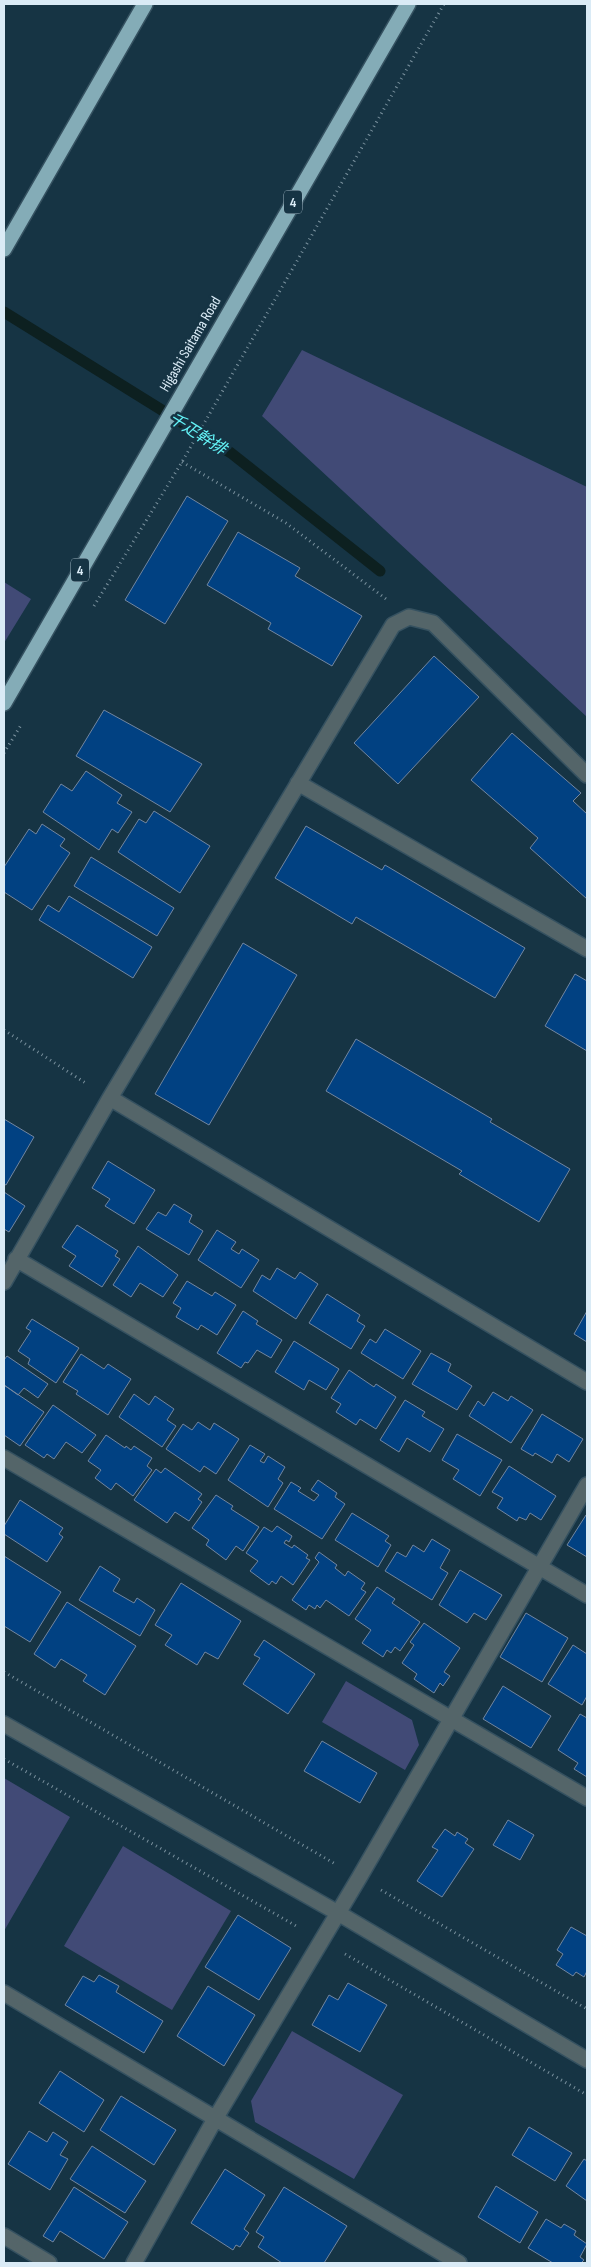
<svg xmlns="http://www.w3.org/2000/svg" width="591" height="2267" font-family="'Sofia Sans Condensed','Noto Sans JP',sans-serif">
<rect width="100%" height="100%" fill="#163444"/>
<path fill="#414a76" d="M302,350L587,487V717L262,416Z
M4,582L31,599L4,643Z
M346,1681L412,1720L419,1745L405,1770L322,1722Z
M4,1778L70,1817L4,1931Z
M123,1846L231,1911L172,2010L64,1946Z
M292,2031L403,2095L354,2179L255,2122L251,2101Z"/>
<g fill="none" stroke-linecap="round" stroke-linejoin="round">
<path stroke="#0d2020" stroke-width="11" d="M4,312L231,453L380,571"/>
</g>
<path fill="#014182" stroke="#7286a0" d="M187,496L228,521L165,624L125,600Z
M238,532L300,568L295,576L362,616L332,666L268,629L271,623L207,585Z
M434,656L479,697L398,784L354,743Z
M104,710L202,764L170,812L76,756Z
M512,733L581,793L573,801L587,814V899L530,848L538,838L471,780Z
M86,771L122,795L117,803L132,812L118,833L112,829L99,850L43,812L61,784L72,791Z
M154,811L210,846L180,893L118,852L139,819L146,823Z
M42,824L65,839L60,846L70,853L32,910L4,892V867L29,829L36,834Z
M306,826L382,870L385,865L525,948L495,998L356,917L352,924L275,878Z
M91,857L174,908L157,936L74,886Z
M69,896L152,947L133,978L39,920L48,905L59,912Z
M243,943L297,975L209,1125L155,1094Z
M575,974L587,981V1051L545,1026Z
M356,1039L492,1119L490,1122L570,1169L539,1222L459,1174L462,1171L326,1091Z
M4,1119L34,1137L6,1185L4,1184Z
M108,1161L155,1190L134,1224L105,1206L110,1199L92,1188Z
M4,1192L25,1206L9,1232L4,1229Z
M174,1204L192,1215L189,1222L203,1231L189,1255L146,1229L158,1212L166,1216Z
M77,1225L118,1251L115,1256L120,1259L102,1287L69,1266L76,1256L62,1247Z
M217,1230L236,1242L231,1249L239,1254L242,1249L259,1260L241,1288L198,1260Z
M138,1246L178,1275L163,1297L140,1283L131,1297L113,1285Z
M277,1268L295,1279L300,1272L318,1284L296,1319L253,1291L262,1275L270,1280Z
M187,1281L212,1296L215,1292L236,1305L217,1335L201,1325L198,1330L176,1317L181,1308L173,1303Z
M327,1294L360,1315L357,1321L365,1326L351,1349L309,1323Z
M243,1311L258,1321L256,1324L282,1340L271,1358L257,1350L248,1363L245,1362L241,1368L217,1353Z
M587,1311V1342L574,1334Z
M32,1319L79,1348L56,1383L28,1364L30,1359L18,1351L31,1331L26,1328Z
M385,1329L421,1351L403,1379L361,1353L370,1339L376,1343Z
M294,1341L339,1369L326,1390L309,1380L304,1390L275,1372Z
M431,1353L451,1364L448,1371L472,1386L457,1410L412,1384Z
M81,1354L104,1369L108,1364L131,1379L108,1415L76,1394L78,1391L63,1382Z
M7,1356L48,1384L38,1398L24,1388L18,1395L4,1385V1360Z
M349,1370L374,1387L376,1384L396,1397L376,1429L360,1419L356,1425L336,1412L341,1404L331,1398Z
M4,1385L44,1412L20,1446L4,1435Z
M493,1392L508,1401L511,1396L533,1410L511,1443L469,1416L478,1401L484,1406Z
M134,1394L149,1405L155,1396L174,1409L167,1420L176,1426L162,1447L119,1417Z
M405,1400L425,1412L422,1416L444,1429L430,1452L407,1438L399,1452L380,1440Z
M53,1405L96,1435L82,1453L66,1442L54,1459L47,1454L44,1458L25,1445Z
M542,1414L583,1439L569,1462L557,1454L552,1463L535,1453L533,1456L521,1449Z
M198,1422L210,1430L214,1423L239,1439L216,1474L204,1466L200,1472L166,1449L183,1424L192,1430Z
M457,1434L502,1460L480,1496L453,1479L459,1470L442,1460Z
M106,1435L125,1448L126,1446L131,1450L134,1446L152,1458L147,1466L152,1470L133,1496L116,1483L111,1490L95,1478L101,1470L88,1461Z
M250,1445L265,1454L260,1461L264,1463L268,1456L285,1467L278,1479L283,1483L268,1507L228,1480Z
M509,1466L556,1496L541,1520L530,1513L526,1520L519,1517L517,1521L497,1508L503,1498L492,1492Z
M165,1468L202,1494L198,1499L202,1502L189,1521L175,1512L167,1523L134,1500L156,1469L161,1473Z
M318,1480L337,1493L335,1497L345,1504L322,1539L274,1509L291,1482L301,1488L298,1491L314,1501L319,1495L311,1490Z
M216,1495L233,1506L231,1509L259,1527L243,1551L236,1546L226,1560L206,1545L209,1540L192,1528Z
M20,1500L63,1528L59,1534L63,1537L47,1562L4,1534V1526Z
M352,1513L389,1536L385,1541L391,1545L378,1567L335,1540Z
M586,1515L587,1516V1557L567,1545Z
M277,1526L292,1536L289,1542L286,1540L284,1543L292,1548L294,1545L308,1555L306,1558L310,1560L293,1585L281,1576L276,1584L272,1581L269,1585L250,1571L258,1561L246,1553L264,1527L272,1532Z
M432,1539L450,1550L440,1568L448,1573L432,1600L385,1571L397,1552L406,1557L413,1545L424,1552Z
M319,1552L337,1565L335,1568L345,1576L348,1571L365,1583L361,1589L366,1592L349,1616L326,1600L320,1608L317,1605L315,1609L309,1605L306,1610L292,1600L319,1562L315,1558Z
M4,1556L61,1592L30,1642L4,1626Z
M100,1566L120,1579L113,1591L134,1603L137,1598L155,1610L140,1636L79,1600Z
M460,1570L502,1595L486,1620L474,1613L467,1623L439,1605Z
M181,1583L241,1621L218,1659L205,1652L197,1665L165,1645L172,1635L155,1625Z
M377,1587L395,1599L392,1603L420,1622L400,1651L395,1647L391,1653L387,1650L383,1657L362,1643L371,1630L355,1619Z
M67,1602L136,1646L105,1695L83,1681L87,1675L61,1659L55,1668L34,1654Z
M526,1613L568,1638L542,1682L500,1657Z
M424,1623L460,1648L444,1672L450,1676L443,1686L440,1683L434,1693L414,1679L417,1674L402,1663L414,1645L410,1642Z
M264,1640L315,1674L288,1714L243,1684L260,1658L254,1655Z
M573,1645L587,1654V1696L582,1705L548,1684Z
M503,1686L551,1716L531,1748L483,1719Z
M580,1714L587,1718V1777L574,1769L578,1763L558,1750Z
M322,1741L377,1773L360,1803L304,1771Z
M508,1820L534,1835L520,1860L493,1845Z
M445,1829L455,1836L457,1832L468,1839L465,1843L474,1849L442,1897L417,1881L438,1850L432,1847Z
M238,1915L291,1948L259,2000L205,1967Z
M571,1927L587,1936V1971L584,1977L576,1972L573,1976L556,1965L563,1954L557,1950Z
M99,1975L119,1986L116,1992L163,2021L144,2053L65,2005L83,1976L94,1982Z
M348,1983L387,2005L360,2052L312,2025L329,1995L338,2000Z
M208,1986L255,2015L224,2066L177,2036Z
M60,2071L104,2100L84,2132L39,2103Z
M121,2096L176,2130L154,2165L100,2130Z
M529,2127L572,2153L555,2181L512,2155Z
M29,2131L47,2142L53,2132L68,2142L60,2155L68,2159L50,2190L8,2164Z
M92,2146L146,2181L125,2213L70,2179Z
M584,2159L587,2161V2201L566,2186Z
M225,2169L265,2195L244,2229L249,2233L240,2247L236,2245L233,2250L191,2223Z
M496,2186L538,2212L520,2243L478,2217Z
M74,2187L128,2222L104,2259L60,2231L53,2242L43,2236Z
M284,2187L347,2226L324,2263H282L258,2247L264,2237L256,2232Z
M546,2219L561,2228L564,2224L576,2231L574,2235L587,2244L580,2257L584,2260L581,2263H553L528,2248Z"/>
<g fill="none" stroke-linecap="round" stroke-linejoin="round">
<defs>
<path id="minor" d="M298,783L587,949
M110,1098L587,1382
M16,1259L587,1595
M4,1282L110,1098L393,625L409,617L433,623L587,775
M4,1458L587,1798
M4,1724L338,1913L587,2060
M4,1993L459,2263
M4,2236L49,2263
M134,2263L215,2119L359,1878L587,1485"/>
<path id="highway" d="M4,249L145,4
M4,703L408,4"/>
</defs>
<use href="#minor" stroke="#355160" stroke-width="18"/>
<use href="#highway" stroke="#355160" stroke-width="18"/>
<path stroke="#7a919e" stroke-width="3" stroke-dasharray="1 4" stroke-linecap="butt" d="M182,462L286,523L386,599
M94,606L182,462L444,4
M4,753L21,725
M4,1030L87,1084
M4,1672L337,1865
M4,1759L298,1927
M381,1890L587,2009
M345,1954L587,2095"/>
<use href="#minor" stroke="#546569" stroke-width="15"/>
<use href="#highway" stroke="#84acb7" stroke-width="15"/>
</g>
<g text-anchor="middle" stroke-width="5" stroke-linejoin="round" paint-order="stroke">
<g fill="#163444" stroke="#9fb4c1" stroke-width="1">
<rect x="284" y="190.5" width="18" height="23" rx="4"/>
<rect x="71" y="558.5" width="18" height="23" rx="4"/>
</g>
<g font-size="14" font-weight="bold" fill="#daebf6">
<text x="293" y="207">4</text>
<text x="80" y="575">4</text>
</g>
<g font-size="15" fill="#daebf6" stroke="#163444">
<text transform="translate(190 344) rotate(-60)" y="5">Higashi Saitama Road</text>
</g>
<g font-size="16" font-style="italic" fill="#64f4f8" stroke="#163444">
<text transform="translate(198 433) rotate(32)" y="6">千疋幹排</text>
</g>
</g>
<rect width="591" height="2267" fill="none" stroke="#daebf6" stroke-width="10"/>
</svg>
